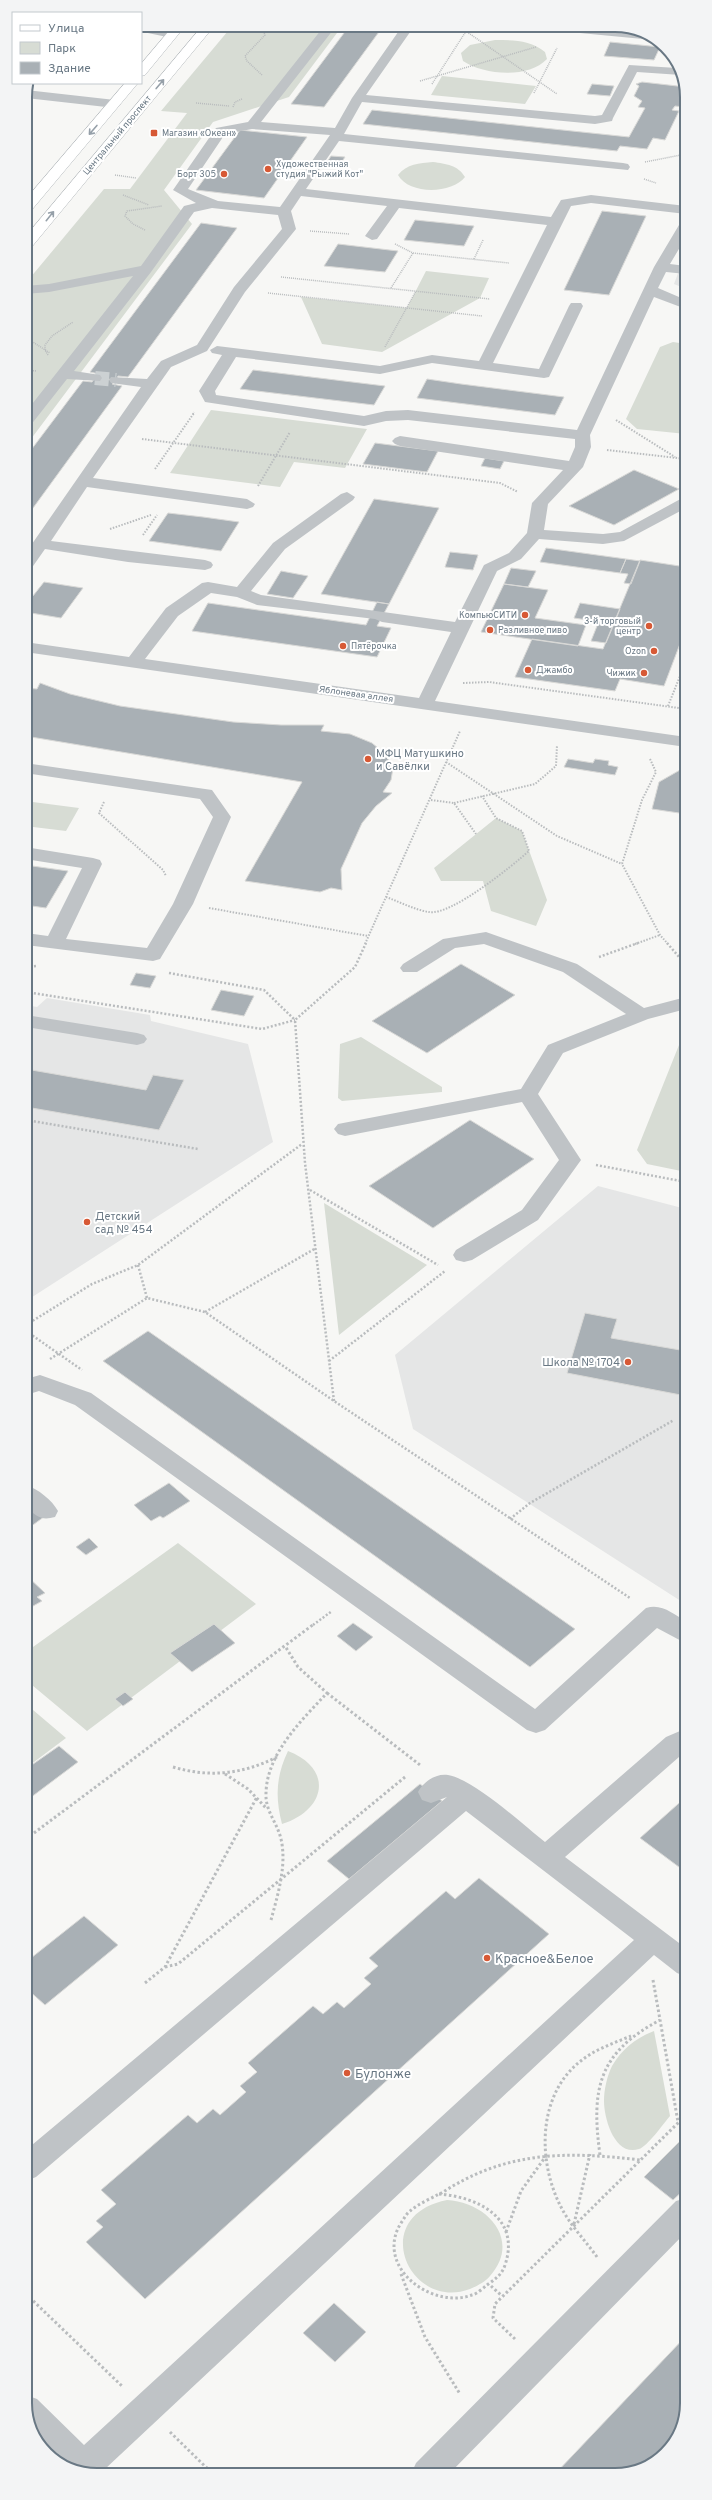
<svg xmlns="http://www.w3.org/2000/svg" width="712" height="2500" font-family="Overpass,sans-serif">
<rect width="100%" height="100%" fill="#f7f7f5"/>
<path fill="#e5e6e6" d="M686,252V289L674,284Z
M47,998L150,1015L151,1021L248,1044L273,1142L26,1301V1005L37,1007Z
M598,1186L686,1209L687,1605L413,1429L395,1355Z"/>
<path fill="#d7dcd4" d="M233,25H343L289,97L213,122L164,190L192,224L25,447V284L104,189H130L187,113L161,111Z
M495,40C513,40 531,40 545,52L547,59C528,79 484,75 463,61L461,53L470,45Z
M442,76L536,86L525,104L431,95Z
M433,162C446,164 458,165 465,177C452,194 409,195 398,175C407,164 419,163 433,162Z
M426,271L489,278L480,298L382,352L322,344L301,297L407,308Z
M673,342L686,344V434L637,429L626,419L660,347Z
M211,410L367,429L345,468L294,462L280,487L170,473Z
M25,801L79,808L66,831L25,826Z
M496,818L522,831L547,900L536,926L491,911L483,881H441L434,868Z
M361,1037L442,1087V1092L342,1101L338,1098L340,1044Z
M686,1038V1172L647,1164L637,1150L681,1040Z
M324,1203L427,1265L339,1335Z
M178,1543L256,1604L87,1731L26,1680V1652Z
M26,1704L66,1738L26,1768Z
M288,1751C334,1769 326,1810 282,1824C275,1797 276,1776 288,1751Z
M654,2031L670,2116C664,2123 647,2147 639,2149C615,2157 604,2119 604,2101C604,2090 607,2076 612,2066C622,2049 636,2038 654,2031Z
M447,2200C487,2202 522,2240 490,2276C485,2282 477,2286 470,2289C409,2312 367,2216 447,2200Z"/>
<path fill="#a9b0b5" stroke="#d9d9d7" d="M350,25H384L324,107L291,104Z
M610,42L660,47L654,60L604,56Z
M642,82L686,87V104L684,107L675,106L672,110L679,111L665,140L653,138L647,149L620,146L617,151L363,124L372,110L629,137L645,108L638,107L642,101L634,96L639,86L636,84Z
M592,84L614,86L610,96L587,94Z
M240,130L307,137L264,198L196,190Z
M331,156L345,157L341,163L327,162Z
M602,211L646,216L609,295L564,290Z
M415,220L445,223L474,226L464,246L404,240Z
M201,223L237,228L128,377L118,376L116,380L95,378L99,374L90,372Z
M338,244L398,251L385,272L324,266Z
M253,370L385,386L374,405L240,389Z
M95,378L116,380L112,384L122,386L25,519V458L83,381L92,382Z
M427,379L461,384L564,397L555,415L417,398Z
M375,443L438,451L427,472L363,464Z
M485,458L504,461L500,469L481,466Z
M634,470L679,489L614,525L569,506Z
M374,499L439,508L389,604L321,594Z
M168,513L203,517L239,522L221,551L149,541Z
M546,548L626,559L620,573L540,562Z
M450,552L478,555L473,570L445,567Z
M626,559L640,561L631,584L624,583L628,574L620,573Z
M640,560L686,567V628L664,686L620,679L615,691L515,677L532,639L603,649Z
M511,568L536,571L528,587L504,584Z
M281,571L308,576L293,598L267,594Z
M44,582L83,588L61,618L25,612V606Z
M504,584L548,590L535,618L586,625L578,646L481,632Z
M377,602L389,604L377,626L391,628L377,657L192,631L208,603L366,625Z
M580,603L620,609L614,624L574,618Z
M599,621L614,624L606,643L591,641Z
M40,683L70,694L120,706L233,722L281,725H324L321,731L350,734L372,743L385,754L393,768L391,780L383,792L392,793L376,806L362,823L341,869L342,890L331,888L320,892L245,881L302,782L25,736V688L37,689Z
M568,759L593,763L595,759L609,761L608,765L618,767L615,775L564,767Z
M680,770L686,773V814L652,809L659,782Z
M25,865L68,871L46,908L25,905Z
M461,964L515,995L427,1053L372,1021Z
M136,973L156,976L150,988L130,985Z
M221,990L254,996L244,1016L211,1010Z
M26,1069L146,1090L153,1075L184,1080L159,1130L26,1107Z
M470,1120L534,1159L433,1228L369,1186Z
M585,1313L617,1319L611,1338L686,1351V1396L567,1373Z
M148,1331L234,1391L575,1629L530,1667L103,1361Z
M169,1483L190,1501L163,1518L160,1516L151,1521L134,1505Z
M26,1490L52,1511L26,1530Z
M89,1538L98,1547L86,1555L76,1547Z
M27,1576L45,1593L37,1597L42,1601L26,1610Z
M353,1623L373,1637L356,1651L337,1636Z
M214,1624L235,1643L192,1672L170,1653Z
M125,1692L133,1699L123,1706L115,1699Z
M59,1746L78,1762L30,1798L26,1794V1769Z
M420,1784L442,1801L349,1879L327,1861Z
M687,1796V1873L640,1838Z
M479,1878L549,1934L145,2299L86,2242L103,2227L96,2221L116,2204L101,2190L188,2115L197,2123L213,2109L220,2115L246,2092L240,2086L257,2072L248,2063L313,2006L323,2014L337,2002L344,2008L371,1984L364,1978L378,1966L369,1958L446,1891L455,1899Z
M84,1916L118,1945L45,2005L26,1988V1962Z
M687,2134V2187L673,2200L644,2177Z
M334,2303L366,2332L335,2362L303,2333Z
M687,2335V2403L669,2450L629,2474H555Z"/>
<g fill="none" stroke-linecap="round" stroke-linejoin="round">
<path stroke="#ccd1d3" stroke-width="14" stroke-dasharray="14 6" stroke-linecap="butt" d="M95,378L116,380"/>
<defs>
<path id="major" d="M174,25H186L145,75L141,76V64Z
M203,25H215L30,249L25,250V237Z
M125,83H138L30,212L25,213V200Z"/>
</defs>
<use href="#major" stroke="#b2b7bb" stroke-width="1"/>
<path stroke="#b9bcbe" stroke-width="1.5" stroke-dasharray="1 1" stroke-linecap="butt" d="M457,25L557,94
M262,75L247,61L245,56L265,35L262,28L265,25
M420,81L536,47
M432,84L470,25
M534,93L557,48
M196,103L229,106
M233,107L235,102L242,99
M645,162L686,154
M25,163L32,164
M115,175L136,178
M644,179L656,183
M123,195L149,205
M145,230L133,224L125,216L127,211L162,206
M310,231L349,234
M395,244L413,253L509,263
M474,259L483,240
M281,277L490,299
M391,288L413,253
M268,293L482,316
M25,337L50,353
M385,347L416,291
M48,355L45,350V345L52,336L73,322
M25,370L37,371
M25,374H33
M193,414L194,412"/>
<path stroke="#b9bcbe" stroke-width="2" stroke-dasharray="1.5 1.5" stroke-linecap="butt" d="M616,420L675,457
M142,439L500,483L518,492
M607,450L686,459
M155,469L194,413
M258,486L290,432
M110,529L151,515
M143,535L157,515
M463,683L489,682L686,709
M668,706L686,661
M650,759L656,772L642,800L622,864L660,935L668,944
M446,762L557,836L622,864
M431,800L454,803L476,834
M104,802L99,813L163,870L166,876
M454,803L535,784L556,766L557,745
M386,897C400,902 415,910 429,912C451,916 512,866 529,851L522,831L496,818L482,796
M209,908L368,936
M365,944L460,731
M635,944L660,935"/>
<path stroke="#b9bcbe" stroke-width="2.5" stroke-dasharray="2 2" stroke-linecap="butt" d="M667,943L686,965
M599,957L638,943
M26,967L37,966
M169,973L264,990L295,1020
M26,992L262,1029L295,1020
M26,1120L198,1149
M596,1165L686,1182
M310,1190L438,1265
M138,1265L147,1298
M205,1312L316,1248
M26,1325L92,1284L138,1265L302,1144
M26,1331L82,1370
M50,1359L147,1298L205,1312L334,1401L630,1598
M329,1361L445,1271
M334,1401L305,1163L295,1020L355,967L366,943
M510,1519L530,1503L674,1420
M313,1625L332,1611"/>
<path stroke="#b9bcbe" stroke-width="3" stroke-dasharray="2.5 2.5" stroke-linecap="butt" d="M327,1693L420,1765
M173,1767C210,1778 243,1774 277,1757
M225,1774L248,1789L267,1809
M26,1839L314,1624
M271,1920C278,1894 287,1865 281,1839C277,1822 265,1811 266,1793C267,1753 302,1720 327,1693L298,1667L285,1646
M165,1967L178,1964L405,1777
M653,1980L678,2122
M145,1983L165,1967L257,1797
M600,2155C591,2089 598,2053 660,2020
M439,2194C478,2197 521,2218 505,2265C502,2275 495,2279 487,2285C483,2288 477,2294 472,2295C431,2310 374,2266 401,2223C404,2219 406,2214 410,2211C418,2204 430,2199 439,2194Z
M440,2194C505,2151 565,2151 640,2160
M574,2224L590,2154
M506,2232L521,2191L546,2156
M597,2257C585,2240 569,2224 560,2205C537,2159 538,2093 582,2060C596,2049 614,2043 631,2036
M401,2274L425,2337L460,2394
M491,2286L502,2296
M26,2294L123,2387
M515,2339L493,2318L495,2304L687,2114
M170,2432L214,2475"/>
<path fill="#bfc3c6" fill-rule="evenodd" d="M147,25L176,31L178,34L172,38L143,32L141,29Z
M325,25H337L261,122L335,128L352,98L403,25H415L366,95L595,116L602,115L629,65L677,68L681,75L637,72L613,118L612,121L595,124L362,102L344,134L623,163L628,164L630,167L628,170L339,141L306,189L551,217L561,200L591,195L686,206V214L591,203L571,206L493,363L539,369L569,306L571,303H581L583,306L549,377L544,378L432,363L380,374L236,357L215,391L216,395L364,416L386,411L408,410L577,430L654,267L679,225L686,221V237L670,264L686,266V274L666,272L658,288L686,300V309L654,297L590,435L591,447L583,467L548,504L544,530L603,534L620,532L686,496V508L624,541L603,544L539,539L521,559L497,571L435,701L686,737V747L25,652V642L129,657L166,608L202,583L208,582L237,587L273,543L341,494L347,492L355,497L353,500L285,549L251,591L261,595L455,622L484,565L509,553L527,533L532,503L563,470L400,446L395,444L392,441L395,438L400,436L569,461L575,447V439L408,420L386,421L364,426L205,402L199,391L222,355L212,353L210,350L217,346L380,366L432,355L479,361L547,225L399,208L377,239L372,240L365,236L387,206L301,196L291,211L296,229L245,292L207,351L171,367L93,478L247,499L255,504L253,507L247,509L87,487L51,541L205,560L211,562L213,565L211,568L205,570L128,562L45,549L31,569L25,571V554L141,387L111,383L109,380L111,377L147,379L161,361L197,345L234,287L282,229L278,215L212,208L194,212L151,272L74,371L100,375L102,378L100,381L67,379L30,426L25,428V413L133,276L49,292L25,294V286L49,284L141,266L184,206L196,203L173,190L216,128L248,122ZM252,129L330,135L280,207L218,201L188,189L225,134ZM211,593L237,597L257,605L375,619L382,622L451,632L419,698L145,659L178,616Z
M532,25C570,25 613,22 648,37L643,39L538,29Z
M26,90L115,100L121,104L115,108L26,98Z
M25,763L212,790L231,817L193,904L160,959L153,961L26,945V933L48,936L82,868L25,859V847L93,858L100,860L102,864L66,939L147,948L173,904L213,817L200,799L25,773Z
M486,932L577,964L644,1008L686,997V1009L648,1019L563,1053L538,1094L581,1160L538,1220L472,1260L464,1262L456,1260L453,1255L456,1250L522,1210L559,1160L522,1102L345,1136L338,1134L334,1129L338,1124L521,1089L548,1045L626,1014L563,972L484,944L455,948L417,972H403L400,968L403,964L443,939Z
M26,1015L137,1033L144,1035L147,1039L144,1043L137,1045L26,1027Z
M40,1375L91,1393L535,1709L646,1608C662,1603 673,1614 687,1622V1644L657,1628L545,1730L536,1733L527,1730L75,1405L39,1391L26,1395V1379Z
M26,1485C38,1489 52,1500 58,1511L55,1517C41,1521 36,1516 26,1507Z
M687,1728V1750L565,1857L687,1949V1977L677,1973L654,1955L105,2469L108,2475H92L53,2459L46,2452L26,2417V2395L37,2399L84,2445L634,1940L466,1811L36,2177L26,2181V2150L447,1797L431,1803L422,1800L418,1792C423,1782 436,1773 448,1775C475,1780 522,1824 545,1842L666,1737Z
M687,2198V2231L449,2474H411L416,2463L676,2201Z"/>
<use href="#major" fill="#fff" fill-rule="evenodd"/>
</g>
<defs><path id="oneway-shaft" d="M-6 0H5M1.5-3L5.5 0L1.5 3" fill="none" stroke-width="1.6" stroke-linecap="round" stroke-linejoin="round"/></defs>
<g stroke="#96a0a9">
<use href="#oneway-shaft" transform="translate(160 84) rotate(-50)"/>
<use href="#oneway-shaft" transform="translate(93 130) rotate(131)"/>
<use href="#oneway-shaft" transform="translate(50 216) rotate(-51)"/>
</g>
<g fill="#d75935" stroke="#fff" stroke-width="1.5">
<rect x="150" y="129" width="8" height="8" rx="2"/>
<circle cx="268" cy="169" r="4"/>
<circle cx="224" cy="174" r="4"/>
<circle cx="525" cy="615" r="4"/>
<circle cx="649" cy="626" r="4"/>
<circle cx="490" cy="630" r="4"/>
<circle cx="343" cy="646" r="4"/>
<circle cx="654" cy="651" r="4"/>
<circle cx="528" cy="670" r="4"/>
<circle cx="644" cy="673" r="4"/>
<circle cx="368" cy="759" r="4"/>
<circle cx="87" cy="1222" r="4"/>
<circle cx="628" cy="1362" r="4"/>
<circle cx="487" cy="1958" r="4"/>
<circle cx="347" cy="2073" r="4"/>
</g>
<g text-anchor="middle" stroke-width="4" stroke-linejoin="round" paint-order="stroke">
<g font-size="9" fill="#697884" stroke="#fff" text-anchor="start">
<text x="162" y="136">Магазин «Океан»</text>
<text x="276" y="167">Художественная<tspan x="276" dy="10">студия "Рыжий Кот"</tspan></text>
<text x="216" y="177" text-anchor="end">Борт 305</text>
<text x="517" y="618" text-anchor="end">КомпьюСИТИ</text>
<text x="641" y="624" text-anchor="end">3-й торговый<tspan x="641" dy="10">центр</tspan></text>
<text x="498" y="633">Разливное пиво</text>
<text x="351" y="649">Пятёрочка</text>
<text x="646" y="654" text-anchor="end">Ozon</text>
<text x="536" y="673">Джамбо</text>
<text x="636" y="676" text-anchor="end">Чижик</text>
</g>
<g font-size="9" fill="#697884" stroke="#fff">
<text transform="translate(117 135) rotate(-50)" y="3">Центральный проспект</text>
<text transform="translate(356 694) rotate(8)" y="3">Яблоневая аллея</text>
</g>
<g font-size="11" fill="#697884" stroke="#fff" text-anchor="start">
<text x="376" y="757">МФЦ Матушкино<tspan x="376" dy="13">и Савёлки</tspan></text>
<text x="95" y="1220">Детский<tspan x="95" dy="13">сад № 454</tspan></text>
<text x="620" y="1366" text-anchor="end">Школа № 1704</text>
</g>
<g font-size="13" fill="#697884" stroke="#fff" text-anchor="start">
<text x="495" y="1963">Красное&amp;Белое</text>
<text x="355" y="2078">Булонже</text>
</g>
</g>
<path d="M0 0H712V2500H0ZM97 32H615A65 65 0 0 1 680 97V2403A65 65 0 0 1 615 2468H97A65 65 0 0 1 32 2403V97A65 65 0 0 1 97 32Z" fill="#f3f4f5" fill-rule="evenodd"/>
<path fill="none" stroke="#697884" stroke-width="2" d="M97 32H615A65 65 0 0 1 680 97V2403A65 65 0 0 1 615 2468H97A65 65 0 0 1 32 2403V97A65 65 0 0 1 97 32Z"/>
<rect x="12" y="12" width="130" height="72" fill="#ffffff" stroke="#c3c9ce"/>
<rect x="20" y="25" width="20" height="6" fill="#ffffff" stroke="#c3c9ce"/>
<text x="48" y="32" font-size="12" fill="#697884">Улица</text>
<rect x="20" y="42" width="20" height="12" fill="#d7dcd4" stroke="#c3c9ce"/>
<text x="48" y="52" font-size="12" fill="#697884">Парк</text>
<rect x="20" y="62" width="20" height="12" fill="#a9b0b5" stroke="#c3c9ce"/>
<text x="48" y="72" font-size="12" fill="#697884">Здание</text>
</svg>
